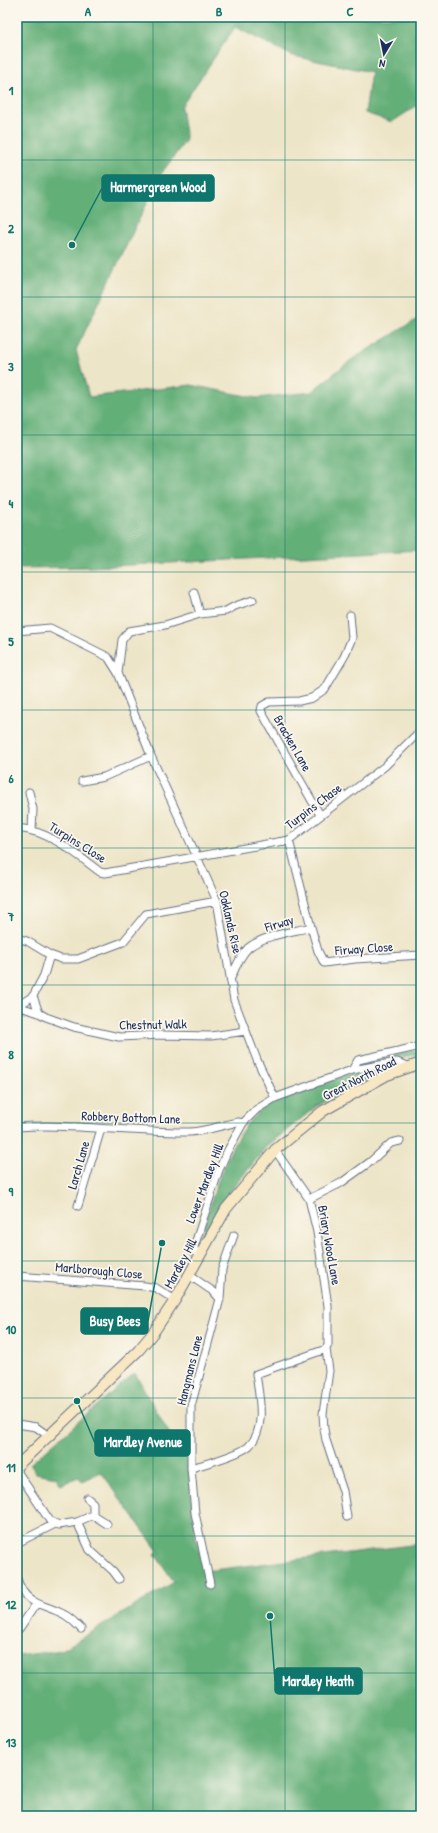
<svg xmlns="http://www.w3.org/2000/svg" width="438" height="1833" font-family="'Patrick Hand',sans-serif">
<rect width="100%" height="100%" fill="#fbf7ec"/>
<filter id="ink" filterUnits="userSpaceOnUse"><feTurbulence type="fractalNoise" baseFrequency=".025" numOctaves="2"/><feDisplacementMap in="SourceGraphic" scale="8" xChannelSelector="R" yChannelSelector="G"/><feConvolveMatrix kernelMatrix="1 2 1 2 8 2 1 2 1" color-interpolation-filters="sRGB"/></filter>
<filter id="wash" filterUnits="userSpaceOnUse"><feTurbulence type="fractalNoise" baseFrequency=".012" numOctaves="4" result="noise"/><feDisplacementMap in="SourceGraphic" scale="16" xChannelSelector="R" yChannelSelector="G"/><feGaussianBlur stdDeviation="0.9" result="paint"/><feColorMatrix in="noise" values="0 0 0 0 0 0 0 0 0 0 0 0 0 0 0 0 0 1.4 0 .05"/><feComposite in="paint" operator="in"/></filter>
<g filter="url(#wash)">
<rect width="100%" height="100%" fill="#ede5c7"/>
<path fill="#7bcb8c" stroke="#4b7d75" d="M421,1049V1054L390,1058L365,1064V1062Z"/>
<path fill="#64af78" stroke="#406f6b" d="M17,17H421V103L392,122L365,113L371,72L293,56L235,27L181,107L186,140L161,174L76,350L89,397L191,385L257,398L311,392L351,360L421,317V550L92,567L17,568Z
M375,1068L379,1074L317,1106L267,1146L221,1203L199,1243C211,1203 227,1136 261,1110C276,1098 296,1093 314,1087C334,1079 353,1071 375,1068Z
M135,1373L172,1438L188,1457L195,1533L205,1571L419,1544L421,1552V1816H17V1656L62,1650L174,1582L155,1554L158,1551L101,1472L82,1481L78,1477L61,1485L56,1477L36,1473L30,1464L125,1381Z"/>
</g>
<g filter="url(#ink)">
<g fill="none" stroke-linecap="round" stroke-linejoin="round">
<defs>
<path id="minor" d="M194,592L200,614
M253,600L235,606L226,611L200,614L165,625L129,631L122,640L118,673L151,756L217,901L234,1000L257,1060L275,1098
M17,631L50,628L108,657L118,673
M82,781L104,777L151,756
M29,792L33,809L32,830
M320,815L261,711L262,706L269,702L299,701L312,698L325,689L344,657L352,638L350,615
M17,828C50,831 75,853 100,872L105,873L289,840L385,766L421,730
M289,840L311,927L318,951L324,963L355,959L421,955
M17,938L27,941L50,955L61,959H78L123,942L146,914L217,901
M231,978C235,968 240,956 248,948C264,935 292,932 311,927
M17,1006L39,1013L46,1017L74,1027L119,1037L162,1035L211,1036L246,1031
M18,1006L33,996
M39,1013L33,996L44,975L50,955
M352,1070L358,1060L421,1046
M17,1127C75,1123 132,1133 190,1132C206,1131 223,1125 238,1122L243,1123
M275,1150L309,1199L317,1232L328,1306V1345L326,1349L329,1371L323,1414L324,1429L326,1440L343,1491L347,1517
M309,1199L341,1183L370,1162L391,1143L400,1141
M78,1206L101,1129
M199,1254L195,1252L194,1247L219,1170L227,1152L243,1123L257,1109L275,1098L352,1070L397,1062L411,1067
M189,1275L214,1292L220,1299
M17,1276L145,1286L156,1288L175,1300
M17,1424L36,1427L50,1437
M191,1468C205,1464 239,1455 249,1446C267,1428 259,1396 256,1374L326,1349
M17,1471L50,1521L59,1525L77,1522L90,1550L113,1571L119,1579
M87,1498L93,1503V1515L107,1524
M77,1522L93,1515
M17,1543L55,1524
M17,1579C26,1607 44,1603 65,1615C71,1618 76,1624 81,1629
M210,1584L195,1513L191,1468V1406L220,1299L222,1269L234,1235
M19,1629L36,1604"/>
<path id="secondary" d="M17,1466L138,1351L153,1333L175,1300L226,1209L275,1150L323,1111L387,1075L421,1063"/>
</defs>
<use href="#minor" stroke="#646f83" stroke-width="9"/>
<use href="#secondary" stroke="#646f83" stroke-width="12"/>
<use href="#minor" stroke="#fff" stroke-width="7"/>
<use href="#secondary" stroke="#f8e7c3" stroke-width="10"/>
</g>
</g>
<path fill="none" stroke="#0f766e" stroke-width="1" stroke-opacity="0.55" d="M153,17V1816M285,17V1816M17,160H421M17,297H421M17,435H421M17,572H421M17,710H421M17,848H421M17,985H421M17,1123H421M17,1261H421M17,1398H421M17,1536H421M17,1673H421"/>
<g text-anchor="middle" stroke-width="3.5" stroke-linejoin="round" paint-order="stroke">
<g font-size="13" fill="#1b2f5e" stroke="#fbf7ec">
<text transform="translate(293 743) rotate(60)" y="5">Bracken Lane</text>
<text transform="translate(313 806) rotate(-37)" y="5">Turpins Chase</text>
<text transform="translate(78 842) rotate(32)" y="5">Turpins Close</text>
<text transform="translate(231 922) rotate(77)" y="5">Oaklands Rise</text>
<text transform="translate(279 923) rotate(-17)" y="5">Firway</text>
<text transform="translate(364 948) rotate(-4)" y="5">Firway Close</text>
<text transform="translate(153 1024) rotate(-1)" y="5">Chestnut Walk</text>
<text transform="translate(359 1078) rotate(-27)" y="5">Great North Road</text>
<text transform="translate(131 1117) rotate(2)" y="5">Robbery Bottom Lane</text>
<text transform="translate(78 1165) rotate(-74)" y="5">Larch Lane</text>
<text transform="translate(204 1183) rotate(-69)" y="5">Lower Mardley Hill</text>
<text transform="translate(330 1245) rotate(80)" y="5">Briary Wood Lane</text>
<text transform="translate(180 1263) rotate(-62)" y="5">Mardley Hill</text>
<text transform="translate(99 1270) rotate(5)" y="5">Marlborough Close</text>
<text transform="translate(189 1370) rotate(-76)" y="5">Hangmans Lane</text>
</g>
</g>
<path fill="none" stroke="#0f766e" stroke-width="1.5" d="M72 245L102 188M162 1243L148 1321M77 1401L95 1443M270 1616L275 1681"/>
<g fill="#0f766e" stroke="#fbf7ec" stroke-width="1.5">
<circle cx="72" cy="245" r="4"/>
<circle cx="162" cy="1243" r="4"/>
<circle cx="77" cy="1401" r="4"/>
<circle cx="270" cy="1616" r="4"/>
</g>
<g fill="#0f766e" stroke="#0f766e" stroke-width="1.5">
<rect x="102" y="175" width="112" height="26" rx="4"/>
<rect x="81" y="1308" width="67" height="26" rx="4"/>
<rect x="95" y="1430" width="95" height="26" rx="4"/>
<rect x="275" y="1668" width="87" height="26" rx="4"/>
</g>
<g font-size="14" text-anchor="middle" font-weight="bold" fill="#fff">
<text x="158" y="192">Harmergreen Wood</text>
<text x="115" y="1326">Busy Bees</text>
<text x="143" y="1447">Mardley Avenue</text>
<text x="318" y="1686">Mardley Heath</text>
</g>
<rect width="438" height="1833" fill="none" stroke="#fbf7ec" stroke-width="44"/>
<g transform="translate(384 54) rotate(190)" stroke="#fbf7ec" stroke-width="3" paint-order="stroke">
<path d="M0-3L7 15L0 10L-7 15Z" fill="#1b2f5e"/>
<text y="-6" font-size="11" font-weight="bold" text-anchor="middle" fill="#1b2f5e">N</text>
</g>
<rect x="22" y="22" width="394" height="1789" fill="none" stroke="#0f766e" stroke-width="1.5"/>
<g font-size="13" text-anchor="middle" font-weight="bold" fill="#0f766e">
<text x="88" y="16">A</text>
<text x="219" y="16">B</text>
<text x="350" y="16">C</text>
<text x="11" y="95">1</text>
<text x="11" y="233">2</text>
<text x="11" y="371">3</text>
<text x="11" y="508">4</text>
<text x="11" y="646">5</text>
<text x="11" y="783">6</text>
<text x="11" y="921">7</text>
<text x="11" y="1059">8</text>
<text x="11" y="1196">9</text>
<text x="11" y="1334">10</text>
<text x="11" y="1472">11</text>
<text x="11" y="1609">12</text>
<text x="11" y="1747">13</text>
</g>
</svg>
